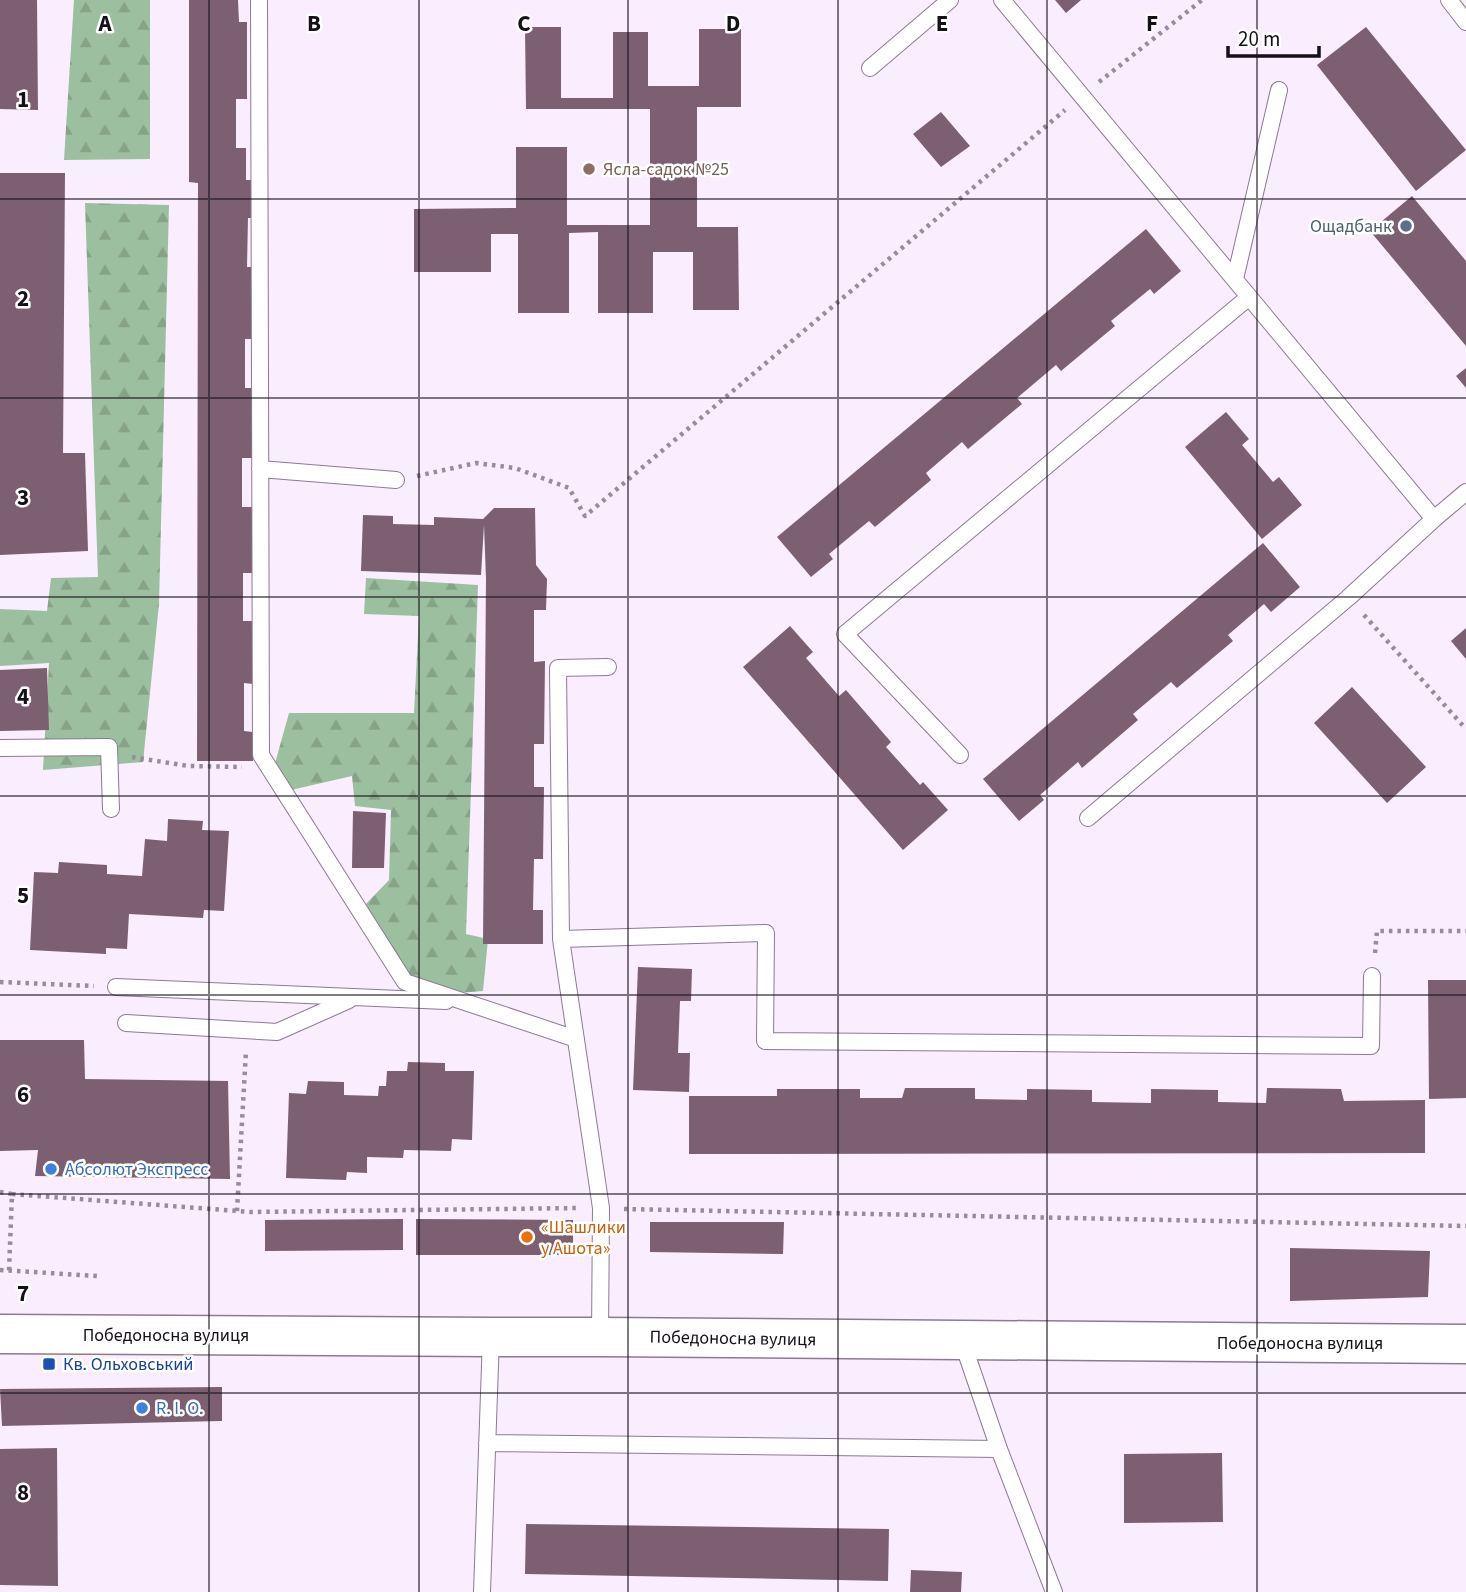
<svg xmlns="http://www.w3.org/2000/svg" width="1466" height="1592" font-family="'Source Sans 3',sans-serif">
<defs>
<pattern id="forest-firs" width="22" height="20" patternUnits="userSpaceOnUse" patternTransform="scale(1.75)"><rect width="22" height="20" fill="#9cbf9f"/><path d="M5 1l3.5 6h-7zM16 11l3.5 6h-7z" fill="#86a388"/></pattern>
</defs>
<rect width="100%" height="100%" fill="#f9edfe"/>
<path fill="url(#forest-firs)" d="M74,0H150V159L64,160Z
M85,203L169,205L159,604L143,762L43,770L49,663L0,666V609L47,611L51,578L98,577Z
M366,578L478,585L466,934L488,939L483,991L457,993L409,979L364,906L389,880L391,810L355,806L352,776L291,790L274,767L289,713H414L419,616L364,614Z"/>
<path fill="#7c6071" d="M0,0H37L38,110L0,109Z
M189,0H238L239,22H247V99H236V148H246V180H257V218H248L247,267H257V339H245V388H253V458H242V507H252V573H243V621H253V684L244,683V731L253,732V761H197L198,183L189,182Z
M1055,0H1081L1066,13Z
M525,27H561V98H613V32H648V86H699V29H741V107H697V227H738L739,310H693V252H653V313H598V232L569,233V313H518V234H491V272H414V209L516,208V147H567V225H650V109H526Z
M1366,27L1466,150L1416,191L1317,65Z
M941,112L970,146L941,167L913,134Z
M0,173H65L63,453H85L88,551L0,555Z
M1412,196L1466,261V346L1370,231Z
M1146,229L1181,271L1154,294L1150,289L1111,321L1115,326L1061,371L1056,365L1017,398L1022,404L968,449L962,442L926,473L931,480L875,527L869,521L829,554L833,559L811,577L777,537Z
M1466,368V388L1456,376Z
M1226,412L1249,439L1242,445L1273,482L1279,477L1302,505L1262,539L1185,447Z
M494,508H535L536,565L547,579L546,610H534V662L545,661L544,744H534V787H544L543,859H534L533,910H543V944H483L486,579L484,525L481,575L361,571L363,515L393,516V524L434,525V517L483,519Z
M1263,543L1300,587L1271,612L1264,604L1228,635L1233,641L1177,688L1171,682L1133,714L1138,720L1082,768L1078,762L1040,795L1044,800L1019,821L983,779Z
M790,626L813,652L806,658L839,696L846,690L891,742L886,747L920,785L923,782L948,810L903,850L743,667Z
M1466,628V659L1451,641Z
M47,668L49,730L0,731V670Z
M1352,687L1426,767L1387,803L1314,723Z
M353,811L386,813L384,868H352Z
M168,819L203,821L202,830L229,831L224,911L204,910L203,918L129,914L127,949L106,948V954L30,950L34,872L58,873L59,862L107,865V874L142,876L145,839L167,841Z
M638,967L692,969L691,1001H680L678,1053H690L689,1092L633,1090Z
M1428,980H1466V1098L1429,1099Z
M0,1040H84L85,1079L228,1081L230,1179L35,1176L38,1150L0,1151Z
M408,1062L445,1063V1071H474L472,1140L452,1139L451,1151L404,1150L403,1158L367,1157V1173L347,1172L346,1180L286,1178L289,1093L306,1094L308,1081L344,1082V1095L378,1096L379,1086H386L387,1071H407Z
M905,1088H975V1099L1027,1100V1089L1092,1090V1102L1151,1103V1089L1218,1090V1102L1266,1103L1267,1088L1341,1089L1344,1101L1425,1100V1153L689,1154V1096H777V1089H860V1098H902Z
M403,1219V1250L265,1251V1220Z
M416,1219L573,1220V1255H416Z
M650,1222H784L783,1254L650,1252Z
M1290,1248L1430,1251L1428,1297L1290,1301Z
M222,1387V1421L2,1426L0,1389Z
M57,1448L58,1586L0,1585V1449Z
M1222,1453L1223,1522L1124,1523V1454Z
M526,1524L889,1529L888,1581L525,1574Z
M911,1570L962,1572L961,1592H910Z"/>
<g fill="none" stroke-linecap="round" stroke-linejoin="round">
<defs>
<path id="service" d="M259,0L261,755L405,982L576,1039
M1002,0L1434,519
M1449,0L1466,22
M870,68L950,0
M1235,279L1279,90
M260,469L396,480
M0,748L109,747L111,809
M960,755L845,634L1249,297
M1088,818L1348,598L1434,519L1466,492
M561,939L766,933L765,1041L1371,1046L1372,976
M116,987L446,1001
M126,1023L277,1032L349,1000
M600,1337L601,1208L561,939L558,668L608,667
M962,1341L999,1449L1054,1592
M487,1443L999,1449
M482,1592L491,1337"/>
<path id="tertiary" d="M0,1334L491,1337H600L1466,1344"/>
</defs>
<use href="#service" stroke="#8c7a93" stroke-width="18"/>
<use href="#tertiary" stroke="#8c7a93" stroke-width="41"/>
<path stroke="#968c9a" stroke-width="4.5" stroke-dasharray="3.5 5" stroke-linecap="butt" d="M1099,82L1202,0
M417,476L476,463L515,468L569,488L585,516L1065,110
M1364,615L1466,729
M132,757L188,766L242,767
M1375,953L1377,931H1466
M0,982L94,986
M0,1192L12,1194L9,1271
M12,1194L251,1212L580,1208
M624,1209L1466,1226
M237,1211L246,1051
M0,1270L97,1276"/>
<use href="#service" stroke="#fff" stroke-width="16"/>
<use href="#tertiary" stroke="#fff" stroke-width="38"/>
</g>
<path fill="none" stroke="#150f18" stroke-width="2" stroke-opacity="0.55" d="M209,0V1592M419,0V1592M628,0V1592M838,0V1592M1047,0V1592M1257,0V1592M0,199H1466M0,398H1466M0,597H1466M0,796H1466M0,995H1466M0,1194H1466M0,1393H1466"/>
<circle fill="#8d6e63" stroke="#fff" stroke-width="2.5" cx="589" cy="169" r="7"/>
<circle fill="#5c6f8a" stroke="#fff" stroke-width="2.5" cx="1406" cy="226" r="7"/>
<g fill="#3f7fe0" stroke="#fff" stroke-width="2.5">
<circle cx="51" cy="1169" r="7"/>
<circle cx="142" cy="1408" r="7"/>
</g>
<circle fill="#e8710a" stroke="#fff" stroke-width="2.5" cx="527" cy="1237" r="7"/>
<rect fill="#1a4fb4" stroke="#fff" stroke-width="2.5" x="42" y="1357" width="14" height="14" rx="3.5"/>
<g text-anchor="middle" stroke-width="5" stroke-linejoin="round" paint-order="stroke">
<g font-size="18" fill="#785e54" stroke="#fff" text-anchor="start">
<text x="603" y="175">Ясла-садок №25</text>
</g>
<g font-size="18" fill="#4e5e75" stroke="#fff" text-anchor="end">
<text x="1392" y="232">Ощадбанк</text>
</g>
<g font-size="18" fill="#366cbe" stroke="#fff" text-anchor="start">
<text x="65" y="1175">Абсолют Экспресс</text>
<text x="156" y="1414">R. I. O.</text>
</g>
<g font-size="18" fill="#c56008" stroke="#fff" text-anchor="start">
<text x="541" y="1233">«Шашлики<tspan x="541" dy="21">у Ашота»</tspan></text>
</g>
<g font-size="18" fill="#150f18" stroke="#fff">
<text x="166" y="1341">Победоносна вулиця</text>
<text transform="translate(733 1338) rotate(1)" y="6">Победоносна вулиця</text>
<text x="1300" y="1349">Победоносна вулиця</text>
</g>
<g font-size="18" fill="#164399" stroke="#fff" text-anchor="start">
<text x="63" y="1370">Кв. Ольховський</text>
</g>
</g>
<g font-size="23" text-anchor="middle" font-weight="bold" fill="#150f18" stroke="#fff" stroke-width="5" stroke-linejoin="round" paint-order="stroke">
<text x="105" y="31">A</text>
<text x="314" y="31">B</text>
<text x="524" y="31">C</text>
<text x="733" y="31">D</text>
<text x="942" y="31">E</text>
<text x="1152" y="31">F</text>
<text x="23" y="107">1</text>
<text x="23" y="306">2</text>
<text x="23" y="505">3</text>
<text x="23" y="704">4</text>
<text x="23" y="903">5</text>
<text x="23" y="1102">6</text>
<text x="23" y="1301">7</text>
<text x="23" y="1500">8</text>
</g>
<path d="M1228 46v10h91v-10" fill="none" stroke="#150f18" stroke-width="3.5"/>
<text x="1238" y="46" font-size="21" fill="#150f18" stroke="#ffffff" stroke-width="5" paint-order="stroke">20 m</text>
</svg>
